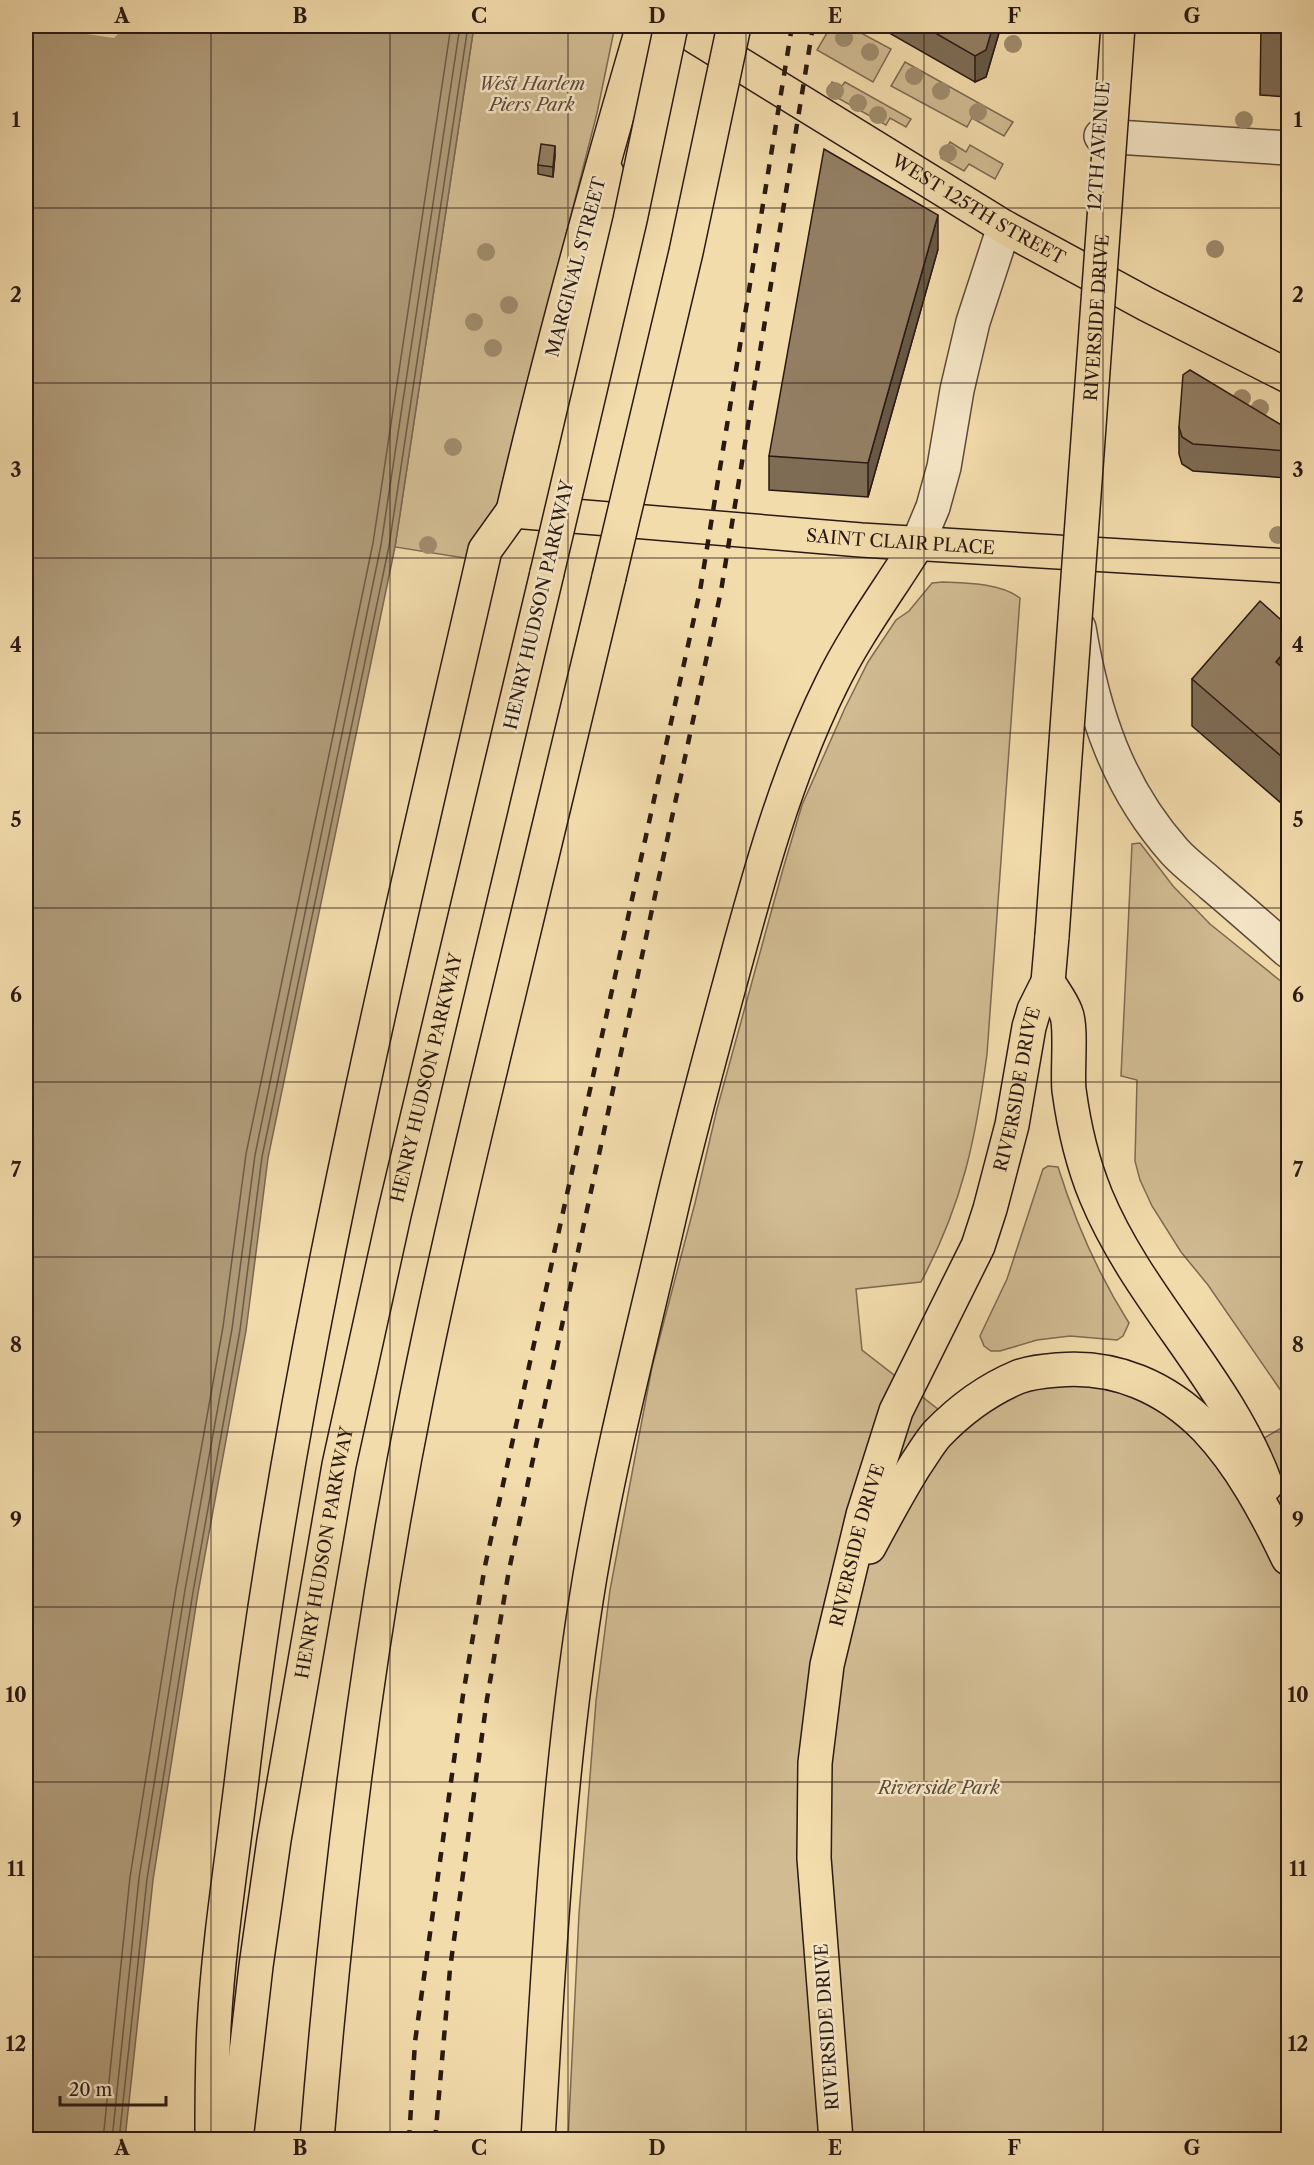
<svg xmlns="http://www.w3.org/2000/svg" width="1314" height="2165" font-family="'Libre Caslon Text',serif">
<rect width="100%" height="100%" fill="#f3dcac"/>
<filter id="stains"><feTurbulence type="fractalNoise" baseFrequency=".00333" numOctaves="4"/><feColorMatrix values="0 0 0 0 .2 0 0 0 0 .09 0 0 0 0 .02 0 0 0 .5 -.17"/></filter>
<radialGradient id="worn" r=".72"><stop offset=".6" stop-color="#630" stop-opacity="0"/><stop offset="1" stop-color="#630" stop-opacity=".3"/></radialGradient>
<path fill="#d1bb92" stroke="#7e6a52" stroke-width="1.5" d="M474,26H615L597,113L483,561L395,547Z
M831,26H848L891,49L873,82L817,50Z
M905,62L1013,122L1004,136L972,118L967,127L891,86Z
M832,82L841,87L845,82L911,119L906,127L890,118L886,125L827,92Z
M950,142L966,152L970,145L1003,164L995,179L969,164L964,171L941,158Z
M943,582C967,583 1000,583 1020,598L987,1054C976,1139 962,1205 921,1282L856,1289L862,1350L965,1430L993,1407L1032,1388L1058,1382L1110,1385L1170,1413L1218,1465L1288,1424V2139L568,2140L579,1914L596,1701L610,1590L652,1367L695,1203L717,1109L783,869L802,805L845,708L868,662L896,620L909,611L932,583Z
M1140,843L1173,886L1210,924L1288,987V1401L1208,1285L1181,1252L1152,1206L1140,1180L1135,1161L1137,1080L1121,1076L1132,844Z
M1048,1166L1058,1167C1075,1221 1098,1274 1129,1323L1123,1336L1117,1340L1070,1336L1037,1340L1000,1351H991L984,1346L980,1336L1007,1279L1043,1169Z"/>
<path fill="#af9a78" stroke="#7a6650" stroke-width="1.5" d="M26,26H474L395,547L268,1158L246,1331L198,1593L153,1880L125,2139L26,2140Z"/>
<path fill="#f3dcac" d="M32,26H126L114,38Z"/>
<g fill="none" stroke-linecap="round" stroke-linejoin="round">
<path stroke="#6c5a46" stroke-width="1.5" d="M103,2140L130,1877L176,1589L223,1327L246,1154L373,543L451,26
M112,2140L139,1878L185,1590L232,1329L255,1155L381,545L460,26
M119,2140L147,1879L193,1592L240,1330L262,1157L389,546L468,26"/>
<defs>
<path id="minor" d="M1101,136L1288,148
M918,543L933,507L944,467L957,390L973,322L1004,227
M1079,628C1093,712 1117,787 1175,852C1186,864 1200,874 1212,885C1238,907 1263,929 1288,951"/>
<g id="major">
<path id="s1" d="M643,26C596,186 551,348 513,511L861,540L1288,566"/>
<path id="s2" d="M678,26L1004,227L1146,304L1288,376"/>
<path d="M542,513L613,221L607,173"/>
<path d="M1048,982C1054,992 1062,1002 1066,1013C1072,1027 1067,1072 1069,1090C1074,1127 1082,1162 1096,1196C1139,1300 1228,1380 1266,1485"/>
<path d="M869,1547C884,1519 899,1491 916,1464C923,1454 929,1443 937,1434C960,1410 987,1390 1018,1377C1031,1372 1045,1371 1058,1370C1115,1365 1166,1387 1206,1428C1241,1465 1266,1512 1288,1558"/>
<path id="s3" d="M836,2140L814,1858L815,1763L827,1665L863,1515L896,1411L978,1246L990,1209L1012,1125L1029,1027L1034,1010L1048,982L1052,936"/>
</g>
<g id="highway">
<path d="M212,2140C212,2102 212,2064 214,2026C219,1937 234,1848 244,1760C294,1352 393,951 485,550L513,511"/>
<path id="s4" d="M236,2140L256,1966L274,1840L339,1465L394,1215L547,573"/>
<path d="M317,2140C337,1891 368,1639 417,1395C444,1261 476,1129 508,997C542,857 575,717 609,577"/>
<path d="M538,2140C549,1951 559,1762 590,1576C611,1453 643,1332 671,1210C690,1129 712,1049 734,968C760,872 787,774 831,685C855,635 889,590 918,543"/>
</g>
</defs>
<use href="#minor" stroke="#5c4a39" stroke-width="36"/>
<use href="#major" stroke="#2a1913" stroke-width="36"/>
<use href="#highway" stroke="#2a1913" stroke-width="36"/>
<use href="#minor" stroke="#f7e8c9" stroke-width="33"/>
<use href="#major" stroke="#f3dcac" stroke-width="33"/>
<use href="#highway" stroke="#f3dcac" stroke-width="33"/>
<path stroke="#2a1913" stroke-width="4.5" stroke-dasharray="10 10" stroke-linecap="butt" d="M409,2140L415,2042L463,1695L485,1566L700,591L792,26
M435,2140L450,1969L487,1699L509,1570L721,591L813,26"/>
<defs>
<g id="major-bridge">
<path id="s5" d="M1052,936L1118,26"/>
</g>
<path id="highway-bridge" d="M547,573L630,220L671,26
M609,577L686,252L734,26"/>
</defs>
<use href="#major-bridge" stroke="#2a1913" stroke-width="36" stroke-linecap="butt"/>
<use href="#highway-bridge" stroke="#2a1913" stroke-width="36" stroke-linecap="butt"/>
<use href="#major-bridge" stroke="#f3dcac" stroke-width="33"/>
<use href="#highway-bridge" stroke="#f3dcac" stroke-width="33"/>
</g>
<g fill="#a08c6d">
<circle cx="844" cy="38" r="9"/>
<circle cx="1013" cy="44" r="9"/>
<circle cx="870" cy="52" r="9"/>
<circle cx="914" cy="76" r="9"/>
<circle cx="835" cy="91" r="9"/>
<circle cx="941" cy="91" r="9"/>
<circle cx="858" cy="103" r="9"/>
<circle cx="978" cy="112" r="9"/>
<circle cx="878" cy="115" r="9"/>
<circle cx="1244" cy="120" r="9"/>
<circle cx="948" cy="153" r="9"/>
<circle cx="1215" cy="249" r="9"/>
<circle cx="486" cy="252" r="9"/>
<circle cx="509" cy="305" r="9"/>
<circle cx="474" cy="322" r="9"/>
<circle cx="493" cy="348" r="9"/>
<circle cx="1242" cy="398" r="9"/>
<circle cx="1260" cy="408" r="9"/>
<circle cx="453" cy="447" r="9"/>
<circle cx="1278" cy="535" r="9"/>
<circle cx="428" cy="545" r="9"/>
</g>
<path fill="#7e6c55" stroke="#2a1913" stroke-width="1.5" d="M877,26H1001L986,77L975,82Z
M1261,26H1288V97L1260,95Z
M555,155L553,177L538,174V165Z
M938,249L868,497L769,490V456Z
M1179,427L1288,429V478L1193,471L1182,464L1179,454Z
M1288,626V809L1192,726V679Z"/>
<path fill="#675845" stroke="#2a1913" stroke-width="1.5" d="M993,26H1001L986,77L975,82V56Z
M555,146V155L553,177V167Z
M938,215V249L868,497V463Z
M1288,647V694L1276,662Z"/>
<path fill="#937e63" stroke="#2a1913" stroke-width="1.5" d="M923,26H993L986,50L975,56Z
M1261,26H1288V30L1260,28Z
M541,144L555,146L553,167L538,165Z
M824,149L938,215L868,463L769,456Z
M1190,370L1288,429V451L1193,444L1182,437L1179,427L1183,375Z
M1260,601L1288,626V647L1276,662L1288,673V762L1192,679Z"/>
<path fill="none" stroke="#2a1913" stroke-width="1.5" stroke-opacity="0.55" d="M211,26V2140M390,26V2140M568,26V2140M746,26V2140M924,26V2140M1103,26V2140M26,208H1288M26,383H1288M26,558H1288M26,733H1288M26,908H1288M26,1082H1288M26,1257H1288M26,1432H1288M26,1607H1288M26,1782H1288M26,1957H1288"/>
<g text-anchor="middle" stroke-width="5" stroke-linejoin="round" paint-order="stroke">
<g font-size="18" font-style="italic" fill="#5c4a39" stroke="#f7e8c9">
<text x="532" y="90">West Harlem<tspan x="532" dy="21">Piers Park</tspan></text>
<text x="939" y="1794">Riverside Park</text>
</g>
<g font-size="18" fill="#2a1913" stroke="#f7e8c9">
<text transform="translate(1099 146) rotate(-86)" y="6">12TH AVENUE</text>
<text dy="6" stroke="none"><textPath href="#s2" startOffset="352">WEST 125TH STREET</textPath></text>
<text transform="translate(576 267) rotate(-75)" y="6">MARGINAL STREET</text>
<text dy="6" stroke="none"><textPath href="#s5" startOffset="620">RIVERSIDE DRIVE</textPath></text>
<text dy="6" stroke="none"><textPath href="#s1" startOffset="891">SAINT CLAIR PLACE</textPath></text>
<text transform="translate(539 605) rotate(-77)" y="6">HENRY HUDSON PARKWAY</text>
<text dy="6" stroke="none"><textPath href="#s4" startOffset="1080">HENRY HUDSON PARKWAY</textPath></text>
<text dy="6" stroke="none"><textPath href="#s3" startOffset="1086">RIVERSIDE DRIVE</textPath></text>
<text dy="6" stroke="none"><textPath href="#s3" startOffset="600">RIVERSIDE DRIVE</textPath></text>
<text dy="6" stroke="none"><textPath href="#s4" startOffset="594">HENRY HUDSON PARKWAY</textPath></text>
<text transform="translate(827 2027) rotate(-94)" y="6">RIVERSIDE DRIVE</text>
</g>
</g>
<rect width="1314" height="2165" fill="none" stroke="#f3dcac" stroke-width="66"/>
<path d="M60 2096v9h106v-9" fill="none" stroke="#2a1913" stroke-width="3"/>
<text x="69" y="2096" font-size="18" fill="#2a1913" stroke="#f7e8c9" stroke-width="4.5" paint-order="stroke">20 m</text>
<rect x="33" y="33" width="1248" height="2099" fill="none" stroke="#2a1913" stroke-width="2"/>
<g font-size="20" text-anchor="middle" font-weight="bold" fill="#2a1913">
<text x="122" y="23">A</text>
<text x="300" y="23">B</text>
<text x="479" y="23">C</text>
<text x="657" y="23">D</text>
<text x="835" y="23">E</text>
<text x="1014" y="23">F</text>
<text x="1192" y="23">G</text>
<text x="16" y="127">1</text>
<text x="1298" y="127">1</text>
<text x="16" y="302">2</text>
<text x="1298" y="302">2</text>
<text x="16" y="477">3</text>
<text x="1298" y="477">3</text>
<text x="16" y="652">4</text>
<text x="1298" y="652">4</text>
<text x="16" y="827">5</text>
<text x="1298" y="827">5</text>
<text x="16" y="1002">6</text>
<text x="1298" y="1002">6</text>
<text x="16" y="1177">7</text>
<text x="1298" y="1177">7</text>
<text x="16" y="1352">8</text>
<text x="1298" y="1352">8</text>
<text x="16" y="1527">9</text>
<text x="1298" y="1527">9</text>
<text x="16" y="1702">10</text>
<text x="1298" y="1702">10</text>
<text x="16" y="1876">11</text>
<text x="1298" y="1876">11</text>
<text x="16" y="2051">12</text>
<text x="1298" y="2051">12</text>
<text x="122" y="2155">A</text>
<text x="300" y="2155">B</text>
<text x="479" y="2155">C</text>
<text x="657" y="2155">D</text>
<text x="835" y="2155">E</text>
<text x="1014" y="2155">F</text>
<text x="1192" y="2155">G</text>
</g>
<rect width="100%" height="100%" filter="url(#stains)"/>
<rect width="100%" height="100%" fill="url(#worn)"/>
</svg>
